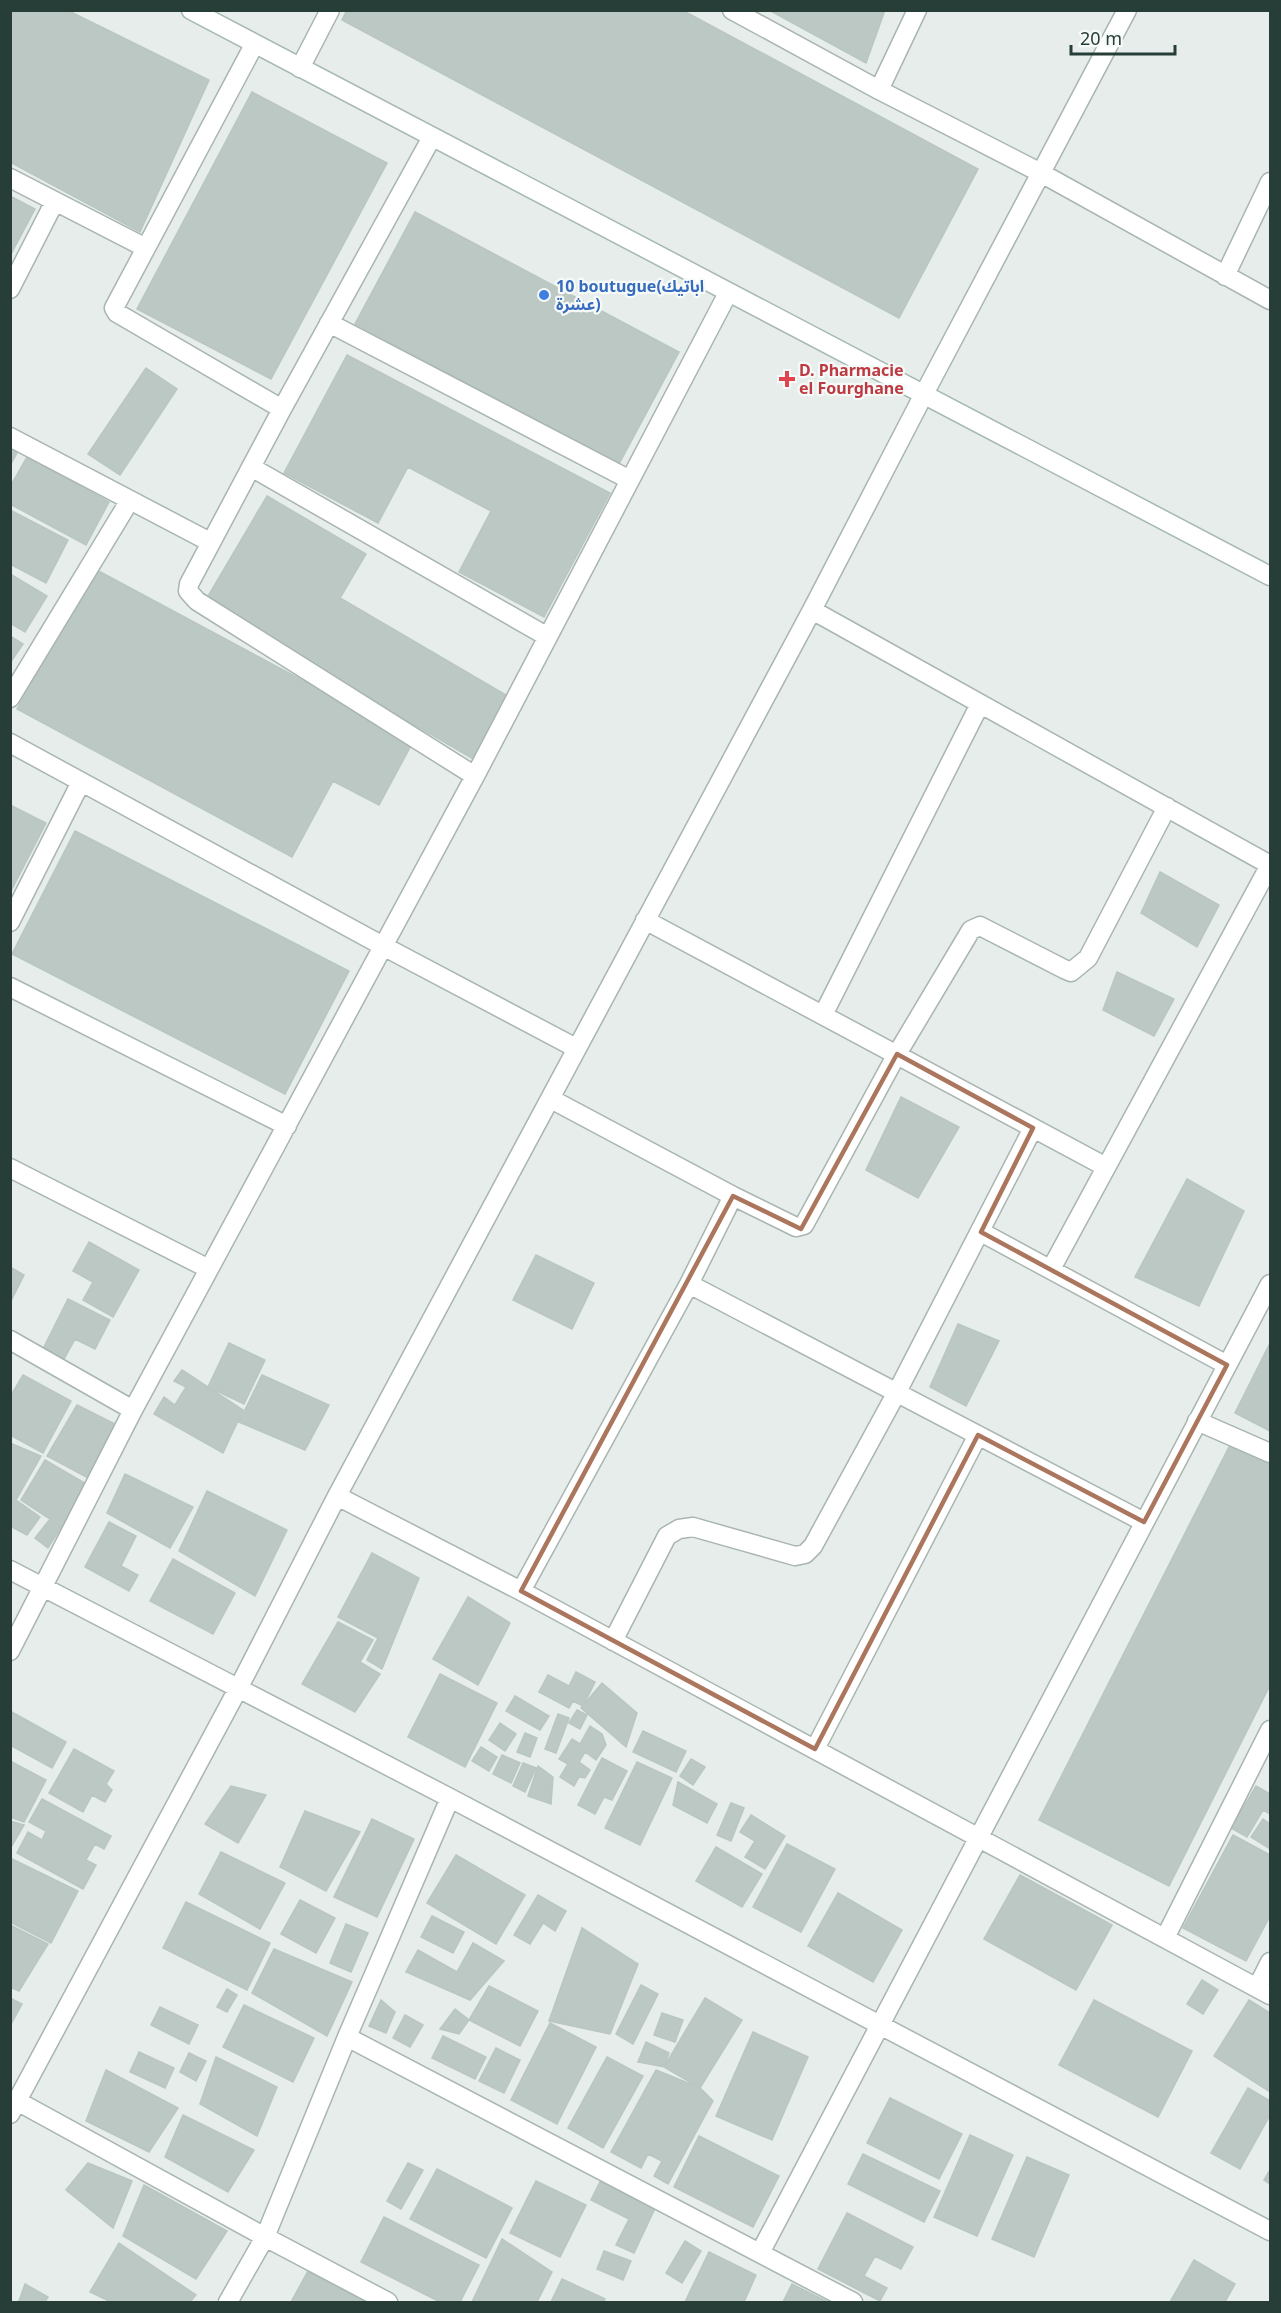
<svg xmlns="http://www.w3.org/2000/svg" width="1281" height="2313" font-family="'Noto Sans','Noto Sans Arabic',sans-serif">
<rect width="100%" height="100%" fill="#e6edea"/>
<path fill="#bbc8c3" stroke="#b9c6c1" stroke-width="1.5" d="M10,10H67L209,80L140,232L10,162Z
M347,10H682L978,169L899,318L342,20Z
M769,10H885L866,63Z
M252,92L387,163L271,379L137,309Z
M10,196L35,209L10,256Z
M415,212L679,352L619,464L355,324Z
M347,355L610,493L544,617L459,572L491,511L408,467L378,523L284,473Z
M146,368L177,389L120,475L88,454Z
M10,448L18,451L10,466Z
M27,457L109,502L86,545L10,504V487Z
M267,496L366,554L340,598L511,698L475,760L204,603Z
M10,510L68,540L46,583L10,564Z
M93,568L414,740L379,805L333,781L292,857L17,709Z
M10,574L47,596L25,632L10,623Z
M10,636L23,644L10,663Z
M10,805L46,823L10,893Z
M75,831L349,971L285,1094L12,954Z
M1160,872L1219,905L1197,947L1141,913Z
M1117,972L1174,999L1154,1036L1103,1010Z
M901,1097L959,1127L918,1198L866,1170Z
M1187,1179L1244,1211L1199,1306L1135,1277Z
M89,1242L139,1270L113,1317L83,1300L93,1282L73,1271Z
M536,1255L594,1283L572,1329L513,1300Z
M10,1267L24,1275L10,1303Z
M68,1299L110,1320L95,1349L75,1339L63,1361L42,1351Z
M958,1324L999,1341L966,1406L930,1387Z
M229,1343L265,1360L244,1404L208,1387Z
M1270,1343V1431L1235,1413Z
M182,1370L243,1410L223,1453L154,1414L164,1397L175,1405L186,1387L174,1381Z
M23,1375L71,1401L43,1453L10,1435V1397Z
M262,1375L329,1405L305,1450L239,1422Z
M77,1405L117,1425L90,1479L47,1456Z
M10,1443L41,1456L16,1500L40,1517L27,1535L10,1526Z
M1230,1445L1270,1465V1685L1169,1886L1039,1820Z
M45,1460L88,1485L48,1548L35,1538L50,1519L21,1500Z
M125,1474L193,1507L170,1548L107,1513Z
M207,1491L287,1530L255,1596L179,1551Z
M109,1522L136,1536L121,1566L138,1575L129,1591L85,1567Z
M372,1553L419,1578L382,1669L367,1660L378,1638L338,1617Z
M173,1559L235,1593L213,1634L150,1601Z
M468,1597L510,1623L478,1685L433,1659Z
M338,1622L373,1640L360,1662L380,1674L355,1712L302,1684Z
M576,1672L595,1682L583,1706L573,1701L569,1708L539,1692L548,1675L569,1686Z
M440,1674L497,1703L465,1767L408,1737Z
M602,1683L637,1713L626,1747L581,1708Z
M515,1696L549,1716L540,1730L506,1711Z
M577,1710L587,1715L580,1729L569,1723Z
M10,1711L66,1742L52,1768L10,1745Z
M558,1714L569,1718L556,1753L545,1749Z
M500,1723L516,1734L505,1751L489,1740Z
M590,1726L602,1734L606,1745L596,1760L585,1752L579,1762L590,1770L585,1778L579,1777L574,1786L560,1777L568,1764L559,1759L572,1739L580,1744Z
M643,1731L686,1751L676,1772L633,1752Z
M525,1733L537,1738L530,1757L517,1752Z
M481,1747L497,1757L489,1771L472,1761Z
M74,1749L114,1771L106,1784L112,1790L105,1802L92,1795L83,1812L49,1793Z
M502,1755L520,1763L511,1783L493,1774Z
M602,1758L627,1771L612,1800L604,1797L595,1814L578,1805Z
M691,1759L705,1767L693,1785L680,1776Z
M10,1761L46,1780L24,1822L10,1817Z
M637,1762L672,1778L640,1845L605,1828Z
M523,1763L536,1768L525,1792L513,1786Z
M538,1766L553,1777L551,1804L528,1796Z
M678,1782L717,1804L707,1823L673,1805Z
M231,1786L266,1795L238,1843L205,1824Z
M1256,1786L1270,1794V1814L1263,1810L1247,1837L1231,1828Z
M42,1799L111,1836L104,1849L95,1844L86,1860L96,1865L83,1889L17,1853L28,1832L42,1840L46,1831L29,1822Z
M731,1803L744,1808L731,1841L717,1835Z
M305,1811L360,1832L326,1891L280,1867Z
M751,1815L785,1836L765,1869L745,1857L755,1841L740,1832Z
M372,1819L414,1839L377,1917L334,1897Z
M1263,1819L1270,1824V1849L1251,1837Z
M10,1821L24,1825L10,1849Z
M1233,1835L1270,1855V1916L1246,1961L1183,1928Z
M787,1844L835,1869L801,1932L753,1907Z
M716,1847L762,1874L742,1907L696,1881Z
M221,1852L285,1883L260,1929L199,1894Z
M456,1855L525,1895L496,1944L427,1903Z
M10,1858L78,1891L51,1943L10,1922Z
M1020,1875L1112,1925L1076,1990L984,1939Z
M838,1893L902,1930L873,1982L808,1946Z
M538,1895L566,1911L555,1931L543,1923L530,1944L514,1935Z
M300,1900L335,1918L316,1953L281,1934Z
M186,1902L270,1943L247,1990L163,1948Z
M432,1916L464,1932L453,1953L421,1937Z
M346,1924L368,1933L351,1972L330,1963Z
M10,1925L48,1944L19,1991L10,1987Z
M582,1928L638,1964L610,2034L549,2021Z
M473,1943L504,1961L470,2000L406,1972L418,1950L457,1972Z
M274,1949L352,1982L327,2036L252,1993Z
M1202,1980L1218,1990L1203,2014L1187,2004Z
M641,1985L658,1994L633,2044L616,2034Z
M489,1986L538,2011L520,2046L469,2020Z
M227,1989L237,1995L227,2012L217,2007Z
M10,1998L22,2004L10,2026Z
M705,1998L742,2020L700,2088L664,2067Z
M381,2000L395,2012L386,2033L369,2026Z
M1094,2000L1192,2051L1158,2117L1059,2065Z
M1249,2000L1270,2013V2092L1214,2056Z
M244,2005L314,2038L293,2082L223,2047Z
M160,2007L198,2025L189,2044L151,2025Z
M455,2009L469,2020L459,2034L440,2029Z
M662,2013L683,2020L675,2042L654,2035Z
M405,2015L423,2025L410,2047L393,2038Z
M550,2023L596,2047L557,2124L511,2100Z
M753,2032L808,2057L772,2140L716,2116Z
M443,2036L486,2057L475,2079L432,2058Z
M646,2042L669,2053L664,2067L638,2062Z
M496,2048L520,2060L504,2093L479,2081Z
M139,2052L174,2068L165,2088L130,2072Z
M189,2053L206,2061L196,2081L180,2072Z
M216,2057L277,2087L257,2136L200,2104Z
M607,2057L643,2076L603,2148L568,2128Z
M106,2070L178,2108L149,2152L86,2121Z
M656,2070L700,2088L713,2101L668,2184L654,2176L662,2161L648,2154L641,2168L611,2152Z
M1248,2088L1270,2101V2115L1240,2169L1211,2153Z
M890,2098L962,2134L939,2179L867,2143Z
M183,2115L254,2150L228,2192L165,2157Z
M970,2135L1013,2155L977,2236L934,2217Z
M699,2136L779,2176L753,2227L674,2187Z
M863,2154L940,2191L924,2222L848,2184Z
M1027,2157L1069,2175L1034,2257L992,2239Z
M88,2163L132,2181L113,2228L66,2190Z
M408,2163L423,2170L401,2209L387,2201Z
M437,2169L512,2208L486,2258L410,2219Z
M1270,2170V2184L1264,2180Z
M601,2180L656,2206L634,2253L616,2245L629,2219L591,2200Z
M536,2181L586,2205L560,2257L510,2233Z
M144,2185L227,2231L196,2279L123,2236Z
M847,2213L913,2247L901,2269L875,2256L864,2276L887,2288L880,2301L818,2269Z
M384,2217L479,2265L460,2302H440L361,2262Z
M502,2239L552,2272L537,2302H472Z
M685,2241L701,2251L682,2283L666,2273Z
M119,2243L196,2295L190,2302H111L90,2292Z
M604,2251L631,2261L623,2280L597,2269Z
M709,2252L756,2275L744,2302H685Z
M1194,2260L1235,2284L1225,2302H1170Z
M308,2271L365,2302H291Z
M562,2279L605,2299L604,2302H551Z
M25,2284L48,2297L45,2302H23L19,2301Z
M792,2284L828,2302H783Z"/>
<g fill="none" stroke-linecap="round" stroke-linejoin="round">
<defs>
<path id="street" d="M732,10L879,90L1041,173L1270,300
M254,45L114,308L117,313L282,409
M300,68L330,10
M879,90L917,10
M432,137L282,409L189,584L188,591L197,601L475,776
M10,178L146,248
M1225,276L1270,182
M10,289L55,201
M329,323L630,480
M10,437L210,542
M251,467L548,637
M812,610L1270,865
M10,698L130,500
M10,743L383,946L576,1048
M645,920L1106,1167
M10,922L81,782
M10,987L287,1126
M823,1015L980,704
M551,1099L733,1196L796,1227L804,1225L897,1054L971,930L980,926L1064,969L1071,972L1088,958L1167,807
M10,1168L209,1269
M981,1232L1227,1365
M1051,1269L1270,865
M689,1284L1144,1522
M10,1340L133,1410
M1197,1421L1270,1453
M337,1496L521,1591L1270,1995
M10,1570L450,1798L1270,2231
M521,1591L689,1284L733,1196
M613,1641L667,1536L679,1529L693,1527L795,1556L805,1554L813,1546L897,1392L1033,1128
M10,1651L133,1410L475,776L728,293
M815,1749L978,1435
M1165,1938L1270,1730
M1257,1988L1270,1962
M347,2037L853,2302
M17,2101L265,2237L388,2302
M10,2114L239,1687L337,1496L812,610L924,394L1127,10
M760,2253L1270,1284
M228,2302L265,2237L347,2037L450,1798"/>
<path id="secondary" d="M191,10L1270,576"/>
</defs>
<use href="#street" stroke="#a9b5b1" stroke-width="21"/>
<use href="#secondary" stroke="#a5b8b2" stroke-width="21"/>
<use href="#street" stroke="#fff" stroke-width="18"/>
<use href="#secondary" stroke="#fff" stroke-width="18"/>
</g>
<path fill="none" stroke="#ab765d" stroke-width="4.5" stroke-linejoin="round" d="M897,1054L1033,1128L981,1232L1227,1365L1144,1522L978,1435L815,1749L521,1591L733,1196L801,1229Z"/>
<circle fill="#3f7fe0" stroke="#f6faf8" stroke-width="2" cx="544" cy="295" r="6"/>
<path fill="#e0444e" stroke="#f6faf8" stroke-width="2" d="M784 370h6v6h6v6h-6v6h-6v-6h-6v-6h6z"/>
<g text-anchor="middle" stroke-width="4.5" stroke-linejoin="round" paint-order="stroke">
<g font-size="16" font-weight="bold" fill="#366cbe" stroke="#f6faf8" text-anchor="start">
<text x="556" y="292">10 boutugue(اباتيك<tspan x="556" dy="18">عشرة)</tspan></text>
</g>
<g font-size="16" font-weight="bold" fill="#be3a42" stroke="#f6faf8" text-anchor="start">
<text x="799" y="376">D. Pharmacie<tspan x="799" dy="18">el Fourghane</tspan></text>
</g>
</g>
<rect width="1281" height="2313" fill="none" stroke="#273e38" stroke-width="24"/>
<path d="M1071 45v9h104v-9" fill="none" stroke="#273e38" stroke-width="3"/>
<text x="1080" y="45" font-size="18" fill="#273e38" stroke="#f6faf8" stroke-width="4.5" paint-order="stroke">20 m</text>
</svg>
